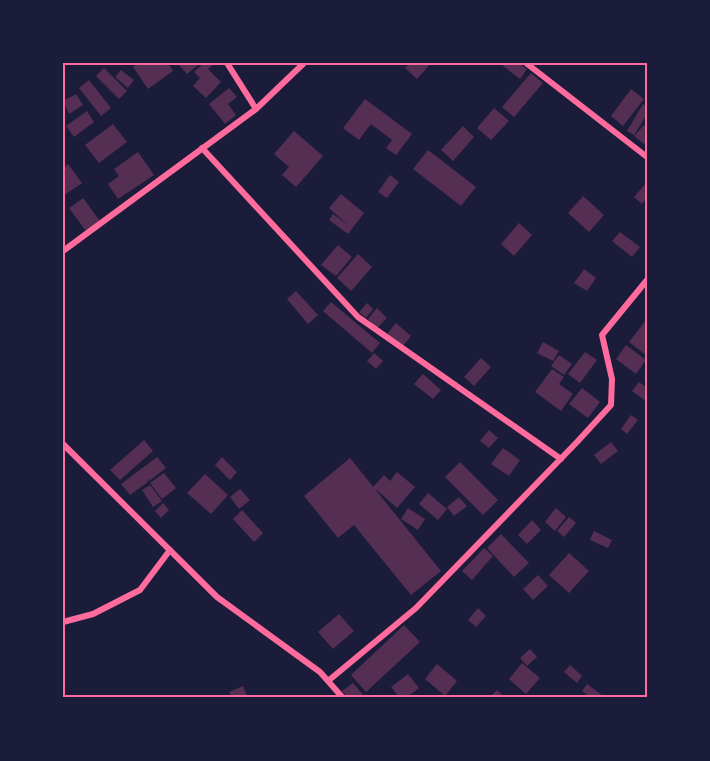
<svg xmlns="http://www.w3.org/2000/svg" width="710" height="761" font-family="Overpass,sans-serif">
<rect width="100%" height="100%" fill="#1b1b3a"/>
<path fill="#542f53" d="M138,63H168L173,71L148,89L133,67Z
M177,63H200L187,74Z
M204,63L213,65L208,69L221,82L206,98L193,86L200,78L194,72Z
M410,63H431L417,79L405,68Z
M505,63H518L527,69L520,79L503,66Z
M104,68L127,91L119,99L96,76Z
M121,70L134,80L128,88L115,77Z
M531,73L543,83L514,117L502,107Z
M89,80L111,108L101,116L79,88Z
M229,88L237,97L228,104L236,115L225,124L209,104Z
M631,89L644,99L623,126L611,116Z
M76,94L83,105L69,114L63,101Z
M365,99L412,134L396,155L386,148L392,140L371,124L359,140L343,128Z
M643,104L647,106V114L634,135L627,131Z
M494,108L509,121L491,140L477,128Z
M87,111L94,122L74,137L66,126Z
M113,124L127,142L99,163L85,145Z
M644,125L647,128V141L644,144L634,136Z
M463,126L474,137L453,161L441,150Z
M294,131L323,156L296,187L282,175L289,167L274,154Z
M428,150L476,187L461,206L413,169Z
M138,152L154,175L118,199L108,184L119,176L114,169Z
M68,164L82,183L63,196V168Z
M390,175L399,182L387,198L378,192Z
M647,182V198L642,204L634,197Z
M341,194L364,213L348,234L329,220L333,214L348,225L329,208Z
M583,196L604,215L589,232L568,213Z
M83,198L100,221L86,231L69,208Z
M519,223L532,235L514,256L501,244Z
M620,232L640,247L632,257L612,241Z
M338,245L352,257L336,276L321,265Z
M358,254L372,267L351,291L337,278Z
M584,269L596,278L587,291L574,283Z
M296,291L318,315L308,324L287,299Z
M331,302L380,343L372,353L323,311Z
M367,303L373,309L366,318L359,312Z
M377,308L387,318L377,328L368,319Z
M647,319V356L629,342Z
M396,323L411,336L402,347L387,334Z
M543,342L559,351L553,361L537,353Z
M626,345L646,360L636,374L616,359Z
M585,352L597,360L580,383L568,374Z
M374,353L383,361L376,369L367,361Z
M559,355L572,364L564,375L551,366Z
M481,358L491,367L474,386L464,377Z
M552,369L564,377L559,384L573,394L561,411L535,392Z
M423,374L441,390L433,399L414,384Z
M639,382L647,388V402L632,391Z
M582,388L600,402L588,418L569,404Z
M631,415L638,420L627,434L621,429Z
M489,430L498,438L489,448L480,441Z
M144,440L153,451L120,480L110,470Z
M611,442L618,451L601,464L594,455Z
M503,448L520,460L509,476L491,464Z
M157,457L166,468L149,481L147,479L148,482L130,495L121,484Z
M222,457L237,472L230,480L215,465Z
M350,458L441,571L411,595L354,525L338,538L304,496Z
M460,462L498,500L483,515L445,477Z
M397,472L415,487L397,508L373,487L384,475L390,481Z
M164,473L176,488L162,499L150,483Z
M205,474L228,495L211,514L187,493Z
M150,485L162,501L153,507L142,490Z
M240,489L250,500L239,509L230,497Z
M428,493L447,509L438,520L419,504Z
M459,497L467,506L454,516L447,507Z
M163,503L169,510L161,518L155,511Z
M408,508L425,519L418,530L401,519Z
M556,508L566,517L555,531L545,522Z
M242,510L263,533L254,542L233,519Z
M569,517L576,523L564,537L557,531Z
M532,520L541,530L527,544L518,535Z
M594,531L612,540L608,548L590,540Z
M501,534L529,563L514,577L487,548Z
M484,548L493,556L472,580L462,571Z
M569,553L589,571L569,593L549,575Z
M538,575L548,586L533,600L523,589Z
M478,608L486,616L476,627L468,620Z
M339,614L354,631L333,649L318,632Z
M404,625L420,642L366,692L351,675Z
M530,649L537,657L527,666L520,658Z
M522,663L540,678L526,694L509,679Z
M437,664L457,681L445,696L425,679Z
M570,665L582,676L577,683L564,672Z
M408,674L419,688L406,698H400L391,687Z
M353,683L364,696L361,698H348L342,691Z
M587,684L603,696L601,698H591L582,691Z
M243,686L248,698H232L229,692Z
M497,690L505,698H489Z"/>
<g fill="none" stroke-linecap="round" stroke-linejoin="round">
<path stroke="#ff6b9d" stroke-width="6" d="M227,63L256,109
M526,63L647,157
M202,148L358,317L561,459
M63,251L256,109L304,63
M63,444L217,597L320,672L343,698
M63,622L93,614L140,590L170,550
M328,681L416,608L577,442L611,405L612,379L602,335L647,280"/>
</g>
<rect width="710" height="761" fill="none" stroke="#1b1b3a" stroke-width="129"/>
<rect x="64" y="64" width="582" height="632" fill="none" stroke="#ff6b9d" stroke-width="2"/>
</svg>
